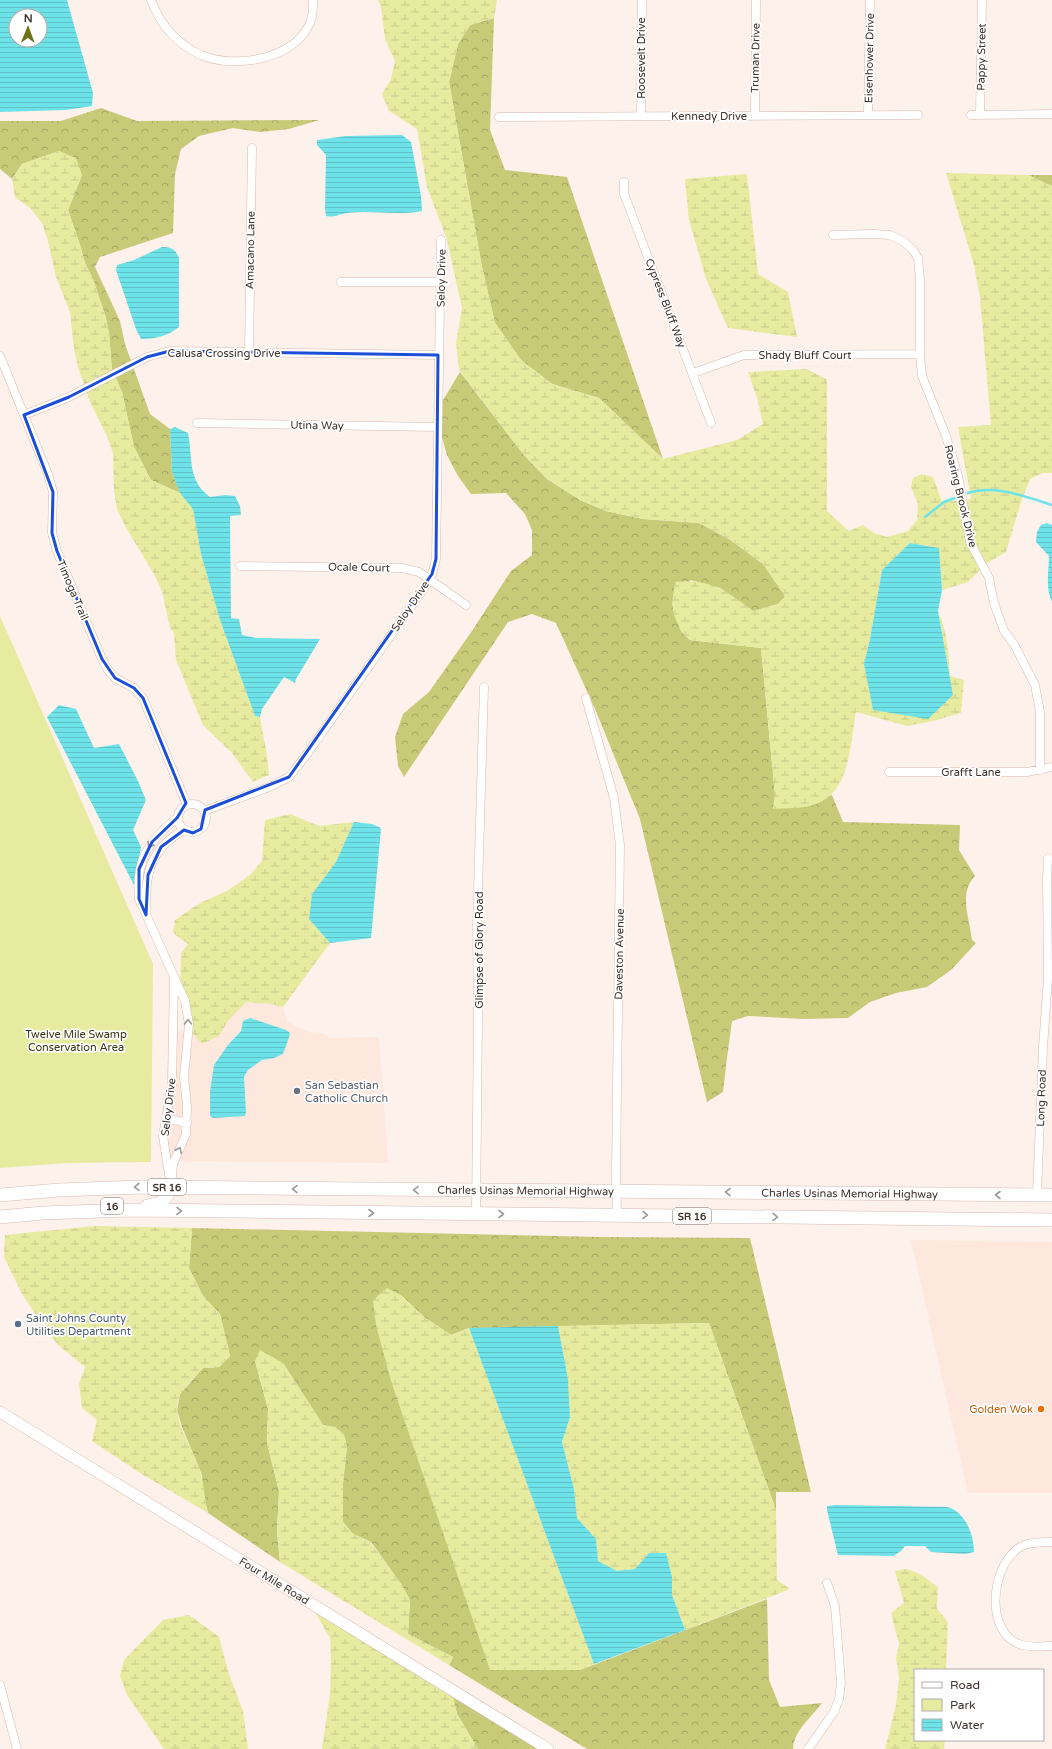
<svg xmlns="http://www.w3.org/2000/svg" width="1052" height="1749" font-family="'Varela Round',sans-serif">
<defs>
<pattern id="forest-crowns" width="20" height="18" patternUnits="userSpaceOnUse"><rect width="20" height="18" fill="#c7cb78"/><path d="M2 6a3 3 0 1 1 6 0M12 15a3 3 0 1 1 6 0" fill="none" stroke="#a3a563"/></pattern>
<pattern id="wetland-marsh" width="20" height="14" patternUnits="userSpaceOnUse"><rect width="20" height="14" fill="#e7eba0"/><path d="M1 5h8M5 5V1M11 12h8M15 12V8" fill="none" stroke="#c7ca8a"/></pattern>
<pattern id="water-rules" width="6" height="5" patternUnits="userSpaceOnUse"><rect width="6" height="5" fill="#6de2e8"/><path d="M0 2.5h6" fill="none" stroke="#60c2c7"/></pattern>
</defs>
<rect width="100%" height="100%" fill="#fdf1eb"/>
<path fill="#fee7dd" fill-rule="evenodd" d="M246,1002L271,1004L283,1007L287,1022L312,1033L325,1034L330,1038L379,1037L388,1163L162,1161L161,1119L167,1084L168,1038L187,1027L195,1037L219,1036L228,1021ZM242,1024L289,1040L284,1046V1051L274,1058L262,1060L248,1070L244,1077L245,1089L234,1037L241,1031Z
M911,1240L1052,1242V1493H968Z"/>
<path fill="url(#forest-crowns)" d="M494,18L490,130L505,170L567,177L663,459L599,398L552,384L521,360L495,323L482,267L449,82L458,44L470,25Z
M101,108L137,121L319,120L289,129L260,132L233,128L199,136L181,149L175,174L173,233L100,257L95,267L120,321L125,344L150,414L170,429L172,472L180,493L151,480L134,447L122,392L112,370L109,333L105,315L93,279L85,263L80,245L68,210L82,175L59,151L22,164L12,179L0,169V121H61Z
M1028,175H1052V186Z
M460,372L523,454L547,479L580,500L606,511L643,519L699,523L729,539L763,564L785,596L778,604L753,611L720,588L690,580L681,631L690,640L761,648L775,795L773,809L832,795L843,822L960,825L959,850L975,876C958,893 970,920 972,940L976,943L951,970L927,987L896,993L870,1002L848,1018L803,1019L748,1016L732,1021L727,1058L723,1092L707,1102L640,819L595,709L556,623L532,614L508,622L404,777L398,766L395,737L403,714L429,692L472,631L511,571L532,555V530L525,514L506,493L471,494L458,476L447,455L440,430V405Z
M192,1228L600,1237L750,1238L811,1492H776V1510L709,1323L469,1328L451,1335L424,1317L401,1295L580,1670L767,1599L769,1680L780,1707L822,1703C811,1718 794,1730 793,1749H587L449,1665L453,1657L408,1634L410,1600L401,1584L371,1542L353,1534L343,1522V1483L347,1447L335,1427L323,1425L283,1363L255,1361L268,1409L267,1443L279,1491L277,1532L280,1562L208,1513L203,1494L202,1475L182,1427L177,1410L180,1394L203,1368L219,1367L230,1356L220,1314L203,1296L189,1268Z
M453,1696L539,1749H478L457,1714Z"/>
<path fill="url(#wetland-marsh)" d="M378,0H497L494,18L470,25L458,44L449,82L482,267L495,323L521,360L552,384L599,398L663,459L737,440L763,424L757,398L748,372L806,369L827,379V511L849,531L863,525L874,533L887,537L908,531L917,520L918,504L911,487L913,478L922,474L933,477L942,502L971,499L958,427L991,425L980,298L974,265L946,173L1028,175L1052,186V473H1043L1030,479L1022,499L1006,552L987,563L968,582L942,590L939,548L910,543L882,570L870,639L864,664L953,695L938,611C947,632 949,653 950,676L964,680L961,713L933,721L907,726L856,712C850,743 851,791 816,804C805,809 785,808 773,809L775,795L761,648L690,640L681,631L674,615L672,604L675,582C709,578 727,591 753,611L778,604L785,596L763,564L729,539L699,523L643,519L606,511L580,500L547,479L523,454L459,370L456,343L462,308L447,240L427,187L417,129L389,111L382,94L391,79L395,61L385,39L381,7Z
M59,151L76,158L82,175L68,210L80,245L85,263L93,279L105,315L109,333L112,370L122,392L134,447L151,480L180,493L193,508L201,554L220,620L255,716L260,717L267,756L269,775L253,782L232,753L203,725L176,660L174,633L170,628L162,591L154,574L125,526L117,509L114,491L113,453L107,436L90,402L78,367L74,349L70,312L56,277L48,241L42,223L30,208L15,197L12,179L22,164Z
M747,174L758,274L788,292L797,337L728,328L706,279L689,220L685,179Z
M290,814L319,826L354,822L336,862L312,894L309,919L330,943L283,1007L271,1004L246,1002L228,1021L219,1036L202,1044L187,1027L190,1006L180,990L181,953L188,944L173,933L175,920L200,903L227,891L250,875L262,861L265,820Z
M95,1226L192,1228L189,1268L203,1296L220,1314L230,1356L219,1367L203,1368C196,1376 187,1384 181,1393C168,1414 191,1445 198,1465C204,1480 204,1497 208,1513L140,1473L92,1441L97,1420L82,1408L79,1384L85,1367L58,1345L51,1336L47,1325L36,1315L22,1294L4,1257L5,1235Z
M387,1288L401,1295L424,1317L451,1335L469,1328L594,1664L580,1670H490L391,1381L376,1325L373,1300Z
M709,1323L776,1510L777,1580L790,1589L685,1630L672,1595V1577L649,1553L635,1569L617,1571L598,1561L596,1539L577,1518L574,1489L562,1442L570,1417L568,1379L558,1326Z
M260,1350L283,1363L323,1425L335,1427L344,1434L347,1446L343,1483V1522L353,1534L370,1542L401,1584L410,1600L408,1634L453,1657L449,1665L280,1562L277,1532L279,1491L267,1443L268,1409L255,1361Z
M907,1569L920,1574L938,1587L937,1609L948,1622L946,1670H915V1740H945L944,1749H885L896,1705L899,1678L896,1658L899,1644L891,1613L904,1603L895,1571Z
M315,1612L453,1696L457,1714L478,1749H322L330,1694L331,1659L330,1638Z
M189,1615L219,1637L229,1674L243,1711L248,1749H164L127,1695L120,1676L124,1660L163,1620Z"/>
<path fill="#e7eba0" d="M0,616L153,964L151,1162L67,1163L0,1168Z"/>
<path fill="url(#water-rules)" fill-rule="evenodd" d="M0,0H67L93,93L92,106L66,110L0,112ZM16,16H40V40H16Z
M402,135L411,142L421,196L422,211C397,216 372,210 347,213C339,214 335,218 326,216L325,209L326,155L317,145V140L346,136Z
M162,247C172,247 175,249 179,258V327C168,336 155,339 141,339L136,329L116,270L117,265L134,260Z
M175,427L188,433C193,458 187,480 210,497L225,495L235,496L240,506L241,515L230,516L231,618L239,619L242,635L256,638L320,639L296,679L295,683L284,677L262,709L260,717L255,716L220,620L201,554L193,509L180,493L172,472L170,429Z
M1047,523L1052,525V602C1045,586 1049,573 1049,556L1036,542L1037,532L1041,525Z
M910,543L939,548L942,590L938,611L953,695L928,719L873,710L864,664L870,639L882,570Z
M59,705L76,709L94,748L119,744L137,779L146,800L133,830L141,847L134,885L47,717Z
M354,822L372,824L381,828L371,938L330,943L309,919L312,894L336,862Z
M250,1018L286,1030L290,1033C289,1039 285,1048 283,1054L274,1058L262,1060L248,1070L244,1077L246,1112L245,1116L213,1118L210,1116V1091L214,1065L228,1045L241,1031L243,1021Z
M558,1326L568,1379L570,1417L562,1442L574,1489L577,1518L596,1539L598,1561L617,1571L635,1569L649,1553H666L672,1577V1595L685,1630L594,1664L469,1328Z
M835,1505L947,1507C965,1511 974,1535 974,1552L965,1554L931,1552L925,1546H905L901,1551L893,1556L838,1555L827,1510V1506Z"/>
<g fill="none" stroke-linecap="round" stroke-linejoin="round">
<path stroke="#6de2e8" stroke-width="2.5" d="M968,493C995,484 1026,497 1052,505
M925,517L944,502L955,498"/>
<defs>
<path id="minor" d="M151,0C160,24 177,44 201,55C234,69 290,60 308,27C313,19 313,9 313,0
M868,115L870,0
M971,115L1052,114
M980,115L982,0
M641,116L642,0
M755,116L756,0
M499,117L918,115
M624,182V194L711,423
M833,235L873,234L890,235L903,241L913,250L918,258L920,280V354L922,376L946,436L958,476L970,542L989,578L994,603L1004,631L1014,644L1035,685L1040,712V770
M341,282H441
M249,352L252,148
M0,356L48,474L53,492L52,533L57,551L102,659L108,670L115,678L134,688L143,698L187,805
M693,373L744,355L920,354
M24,415L69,397L147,357L170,351L438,355
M197,423L437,427
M240,566L402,568L419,572L466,605
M586,698L614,798L620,845L616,1172L617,1214
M889,772H1027L1052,767
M178 818a14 14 0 1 1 28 0a14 14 0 1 1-28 0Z
M204,811L272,786L289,777L307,754L427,584L432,574L436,559L441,240
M146,910C145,873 150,849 184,830
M166,1118L187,1123
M169,1175L163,1136L172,1084L174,979
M171,1187L173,1164L186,1134L187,1106L184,1077L189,1024L185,1001L139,899C135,861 148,841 177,818
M1037,1195L1043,1047L1048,978L1047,878L1048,858
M476,1214L478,1019L477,925L484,687
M1052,1542C1043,1542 1030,1542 1022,1546C992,1561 983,1630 1019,1644C1028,1648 1042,1646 1052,1646
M0,1685L17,1749
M808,1749L834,1712L839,1699L841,1683L835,1606L827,1583"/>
<g id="secondary">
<path id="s1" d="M0,1412L548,1749"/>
</g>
<g id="trunk">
<path id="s2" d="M0,1195L59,1190L141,1187L1052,1195"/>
<path d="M147,1206L161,1203L167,1196L171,1187"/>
<path d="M0,1217L43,1213L130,1210L1052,1220"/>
</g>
</defs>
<use href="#minor" stroke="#d6baad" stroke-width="9"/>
<use href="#secondary" stroke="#d6baad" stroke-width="12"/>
<use href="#trunk" stroke="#d6baad" stroke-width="14"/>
<use href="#minor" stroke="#fff" stroke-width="8"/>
<use href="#secondary" stroke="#fff" stroke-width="11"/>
<use href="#trunk" stroke="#fff" stroke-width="13"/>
</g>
<defs><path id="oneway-chevron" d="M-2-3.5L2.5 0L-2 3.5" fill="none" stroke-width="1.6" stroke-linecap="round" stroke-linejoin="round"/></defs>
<g stroke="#9e9896">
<use href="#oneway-chevron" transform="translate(150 845) rotate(121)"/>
<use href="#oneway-chevron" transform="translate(188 1022) rotate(-91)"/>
<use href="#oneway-chevron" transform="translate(179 1150) rotate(-64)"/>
<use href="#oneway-chevron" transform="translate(137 1187) rotate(179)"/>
<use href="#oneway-chevron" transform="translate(295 1189) rotate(-179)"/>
<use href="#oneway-chevron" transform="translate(416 1190) rotate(-179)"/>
<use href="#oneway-chevron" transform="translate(728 1192) rotate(-179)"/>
<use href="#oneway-chevron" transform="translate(998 1195) rotate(-180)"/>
<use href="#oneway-chevron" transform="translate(179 1211) rotate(1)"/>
<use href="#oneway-chevron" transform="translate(371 1213)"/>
<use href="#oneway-chevron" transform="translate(501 1214)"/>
<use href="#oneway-chevron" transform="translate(645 1215) rotate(1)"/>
<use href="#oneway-chevron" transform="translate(775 1217) rotate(1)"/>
</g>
<path fill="none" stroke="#1d4ed8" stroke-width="3" stroke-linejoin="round" d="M170,351L438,355L436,559L432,574L289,777L205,810L201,829L193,833L184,830L161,847L148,875L146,915L139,899V869L152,842L177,818L186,803L143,698L134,688L115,678L102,659L57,551L52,533L53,492L24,415L69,397L147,357Z"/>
<circle fill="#6b7280" stroke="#fff" stroke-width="1.5" cx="297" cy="1091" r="4"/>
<circle fill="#5c6f8a" stroke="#fff" stroke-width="1.5" cx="18" cy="1324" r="4"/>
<circle fill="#e8710a" stroke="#fff" stroke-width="1.5" cx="1041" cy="1409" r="4"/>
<g text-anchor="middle" stroke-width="3.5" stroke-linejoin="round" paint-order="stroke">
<g fill="#fff" stroke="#78706c" stroke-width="1">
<rect x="148" y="1179" width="38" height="16" rx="3"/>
<rect x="101" y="1198" width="22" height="16" rx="3"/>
<rect x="673" y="1208" width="38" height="16" rx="3"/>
</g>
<g font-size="10" font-weight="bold" fill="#3e322d">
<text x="167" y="1191">SR 16</text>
<text x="112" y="1210">16</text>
<text x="692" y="1220">SR 16</text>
</g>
<g font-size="11" fill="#3e322d" stroke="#fff">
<text transform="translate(981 57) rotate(-89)" y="4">Pappy Street</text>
<text transform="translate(641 58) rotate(-90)" y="4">Roosevelt Drive</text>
<text transform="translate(755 58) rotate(-89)" y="4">Truman Drive</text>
<text transform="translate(869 58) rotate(-89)" y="4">Eisenhower Drive</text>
<text x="709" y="120">Kennedy Drive</text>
<text transform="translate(250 250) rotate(-89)" y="4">Amacano Lane</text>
<text transform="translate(441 278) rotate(-89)" y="4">Seloy Drive</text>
<text transform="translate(666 303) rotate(69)" y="4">Cypress Bluff Way</text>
<text x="224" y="357">Calusa Crossing Drive</text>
<text x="805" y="359">Shady Bluff Court</text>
<text transform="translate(317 425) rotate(1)" y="4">Utina Way</text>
<text transform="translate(961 496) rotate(76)" y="4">Roaring Brook Drive</text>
<text transform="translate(359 567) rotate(1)" y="4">Ocale Court</text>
<text transform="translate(73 590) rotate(67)" y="4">Timoga Trail</text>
<text transform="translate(410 606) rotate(-56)" y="4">Seloy Drive</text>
<text x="971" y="776">Grafft Lane</text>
<text transform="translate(479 950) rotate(-90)" y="4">Glimpse of Glory Road</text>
<text transform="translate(619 954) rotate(-89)" y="4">Daveston Avenue</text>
<text transform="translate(1041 1098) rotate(-88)" y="4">Long Road</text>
<text transform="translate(168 1107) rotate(-83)" y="4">Seloy Drive</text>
<text dy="4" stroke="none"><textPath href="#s2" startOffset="526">Charles Usinas Memorial Highway</textPath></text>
<text dy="4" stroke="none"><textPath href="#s2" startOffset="850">Charles Usinas Memorial Highway</textPath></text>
<text dy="4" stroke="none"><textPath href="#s1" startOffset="322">Four Mile Road</textPath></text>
</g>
<g font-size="11" fill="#363713" stroke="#fff">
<text x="76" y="1038">Twelve Mile Swamp<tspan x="76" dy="13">Conservation Area</tspan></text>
</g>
<g font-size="11" fill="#5b616d" stroke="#fff" text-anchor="start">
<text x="305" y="1089">San Sebastian<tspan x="305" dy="13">Catholic Church</tspan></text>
</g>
<g font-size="11" fill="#4e5e75" stroke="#fff" text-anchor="start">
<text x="26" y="1322">Saint Johns County<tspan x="26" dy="13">Utilities Department</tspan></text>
</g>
<g font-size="11" fill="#c56008" stroke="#fff" text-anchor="end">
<text x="1033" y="1413">Golden Wok</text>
</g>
</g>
<rect x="914" y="1669" width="130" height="72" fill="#ffffff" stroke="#b2adab"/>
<rect x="922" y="1682" width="20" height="6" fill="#ffffff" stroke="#b2adab"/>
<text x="950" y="1689" font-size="12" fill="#3e322d">Road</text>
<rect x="922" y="1699" width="20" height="12" fill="#e7eba0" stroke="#b2adab"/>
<text x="950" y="1709" font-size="12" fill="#3e322d">Park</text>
<rect x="922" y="1719" width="20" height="12" fill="url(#water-rules)" stroke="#b2adab"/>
<text x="950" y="1729" font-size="12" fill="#3e322d">Water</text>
<g transform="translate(28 28) rotate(1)"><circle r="19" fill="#ffffff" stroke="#b2adab"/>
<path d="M0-3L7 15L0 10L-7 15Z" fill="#6e7115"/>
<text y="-6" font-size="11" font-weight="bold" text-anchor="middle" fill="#3e322d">N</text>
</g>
</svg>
